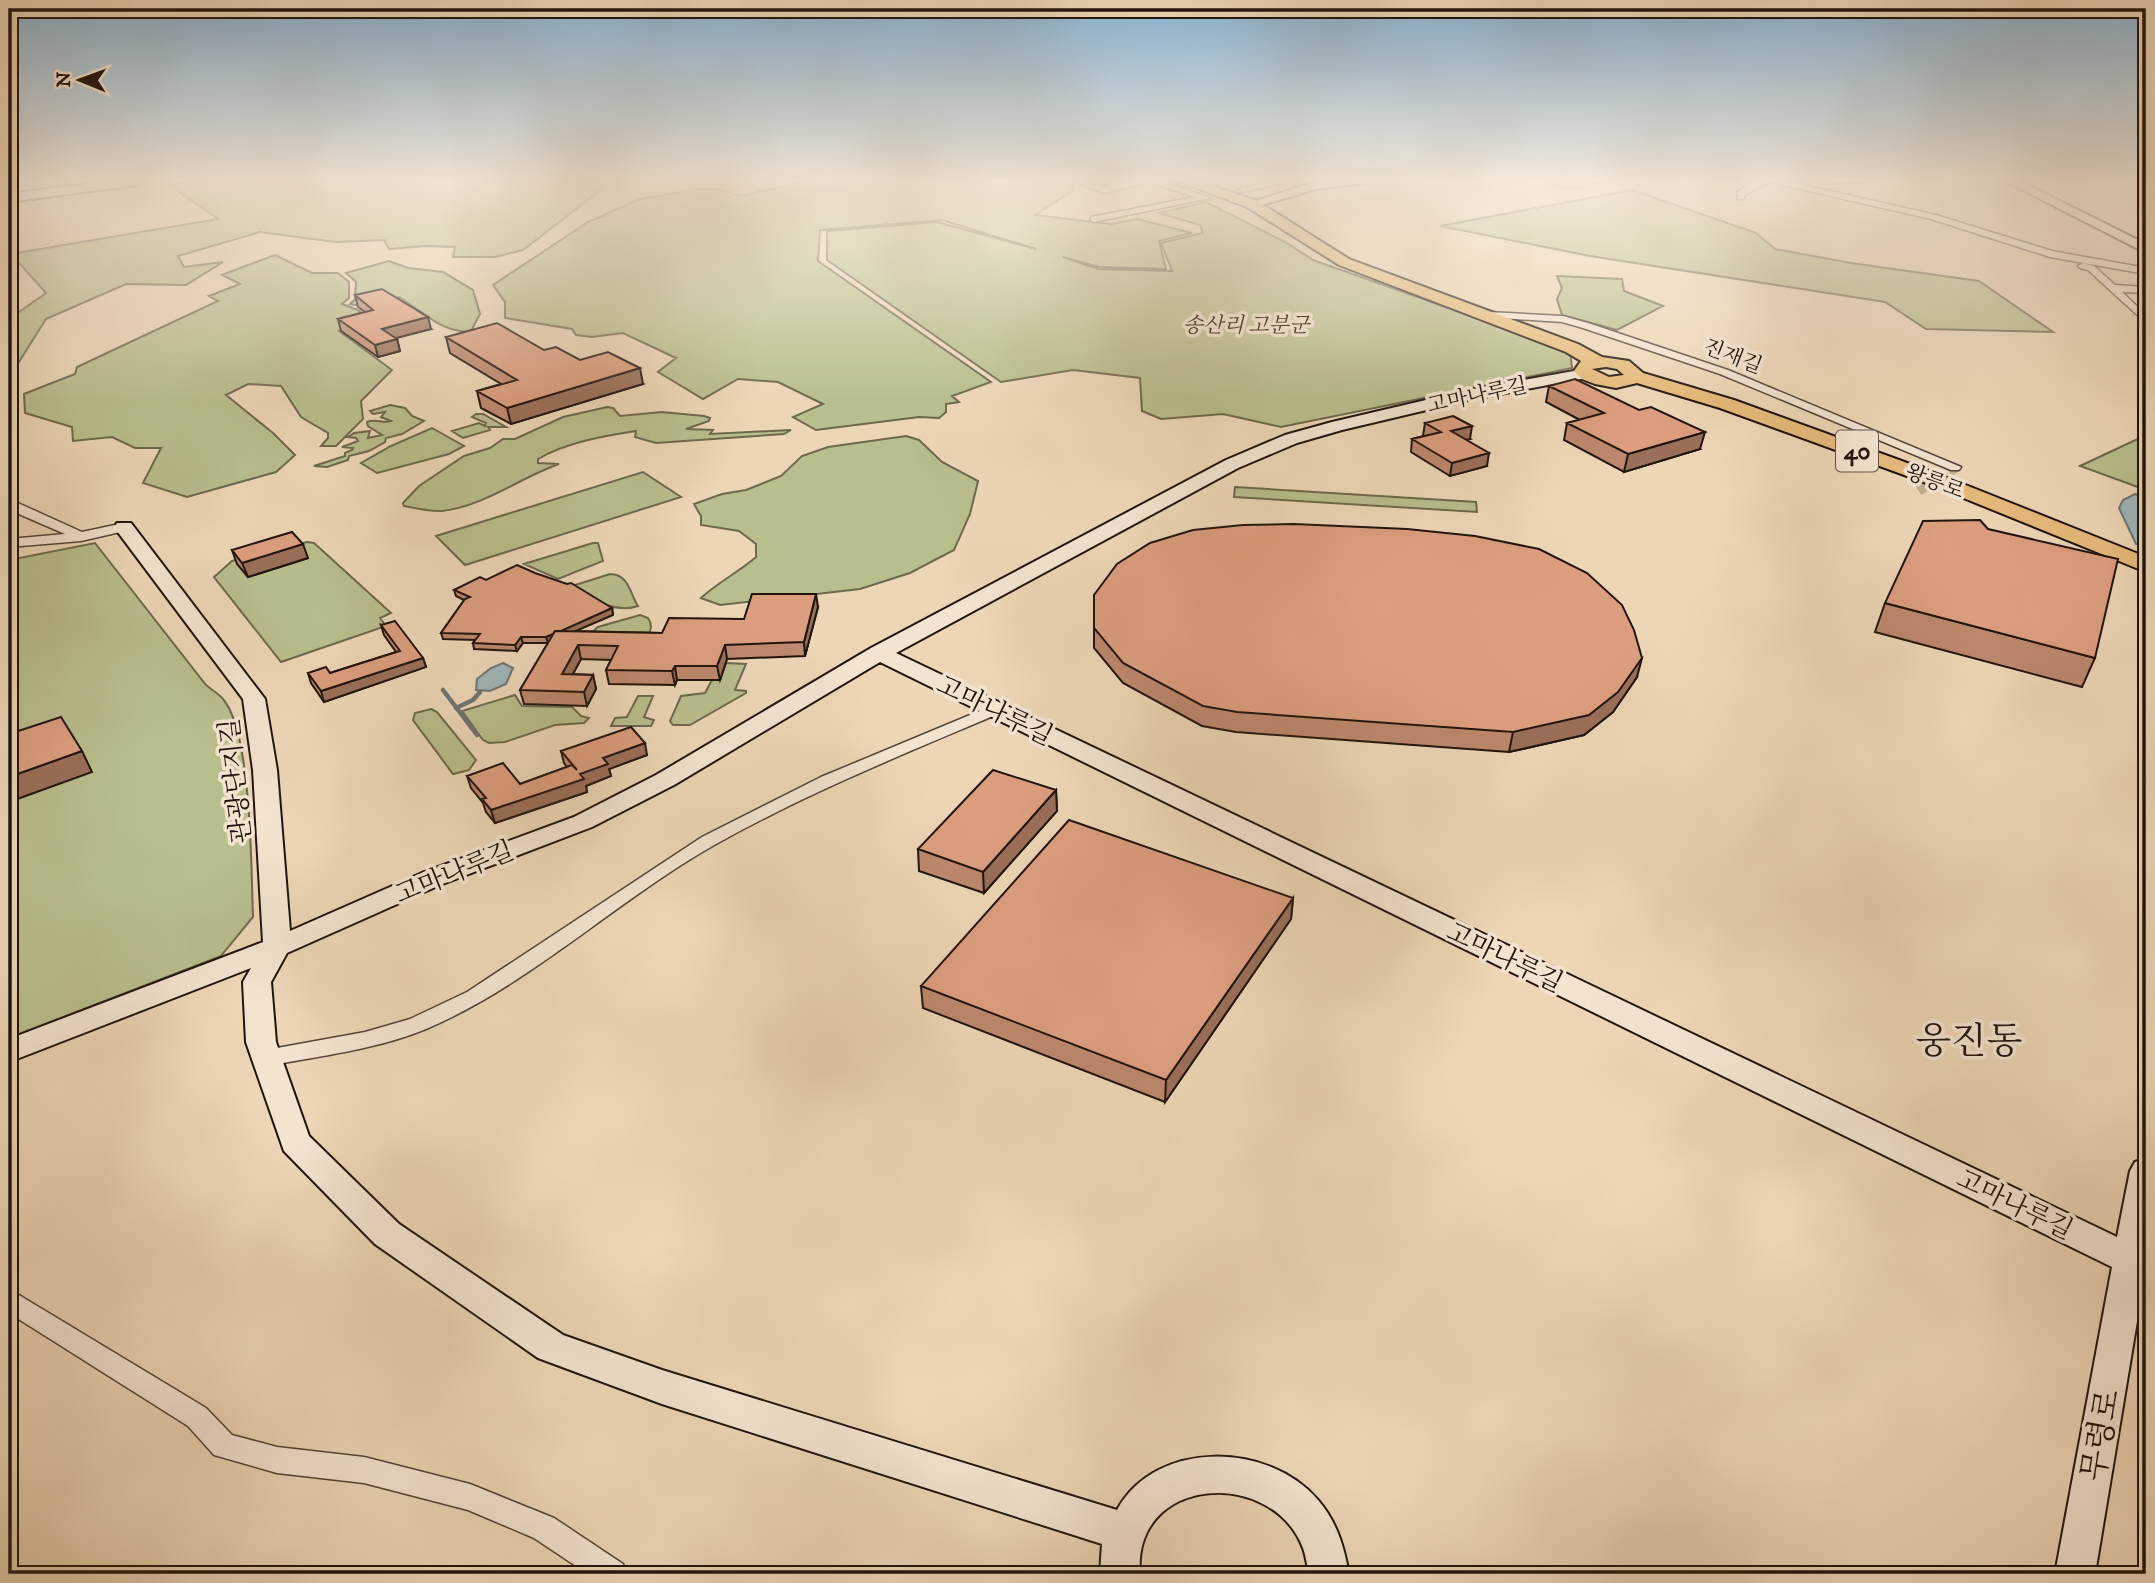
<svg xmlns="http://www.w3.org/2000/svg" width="2155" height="1583" font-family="'IM FELL DW Pica','Noto Serif KR',serif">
<rect width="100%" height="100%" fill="#edd6b6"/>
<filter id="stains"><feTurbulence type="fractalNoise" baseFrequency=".00286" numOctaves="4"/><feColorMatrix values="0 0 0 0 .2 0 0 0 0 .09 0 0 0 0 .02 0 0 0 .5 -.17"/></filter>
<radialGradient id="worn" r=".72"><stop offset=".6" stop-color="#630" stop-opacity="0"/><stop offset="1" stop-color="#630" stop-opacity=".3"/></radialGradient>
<path fill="#b9be8d" stroke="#6c694e" stroke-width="2" d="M193,179H615L523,250L495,257H453L455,247L425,246L389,249L384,240L336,242L260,232L178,256L184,267L223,262L186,285L126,284L46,319L12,373H9V319L46,293L11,254L218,219L169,185Z
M797,179H1068L1074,184L1072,191L1035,215L1111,224L1137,219L1192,233L1159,241L1166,269L1099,267L1063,257L1098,269L1172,271L1161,243L1203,233L1200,225L1159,213L1206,202L1287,243L1313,260L1570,351L1572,368L1281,427L1223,414L1161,419L1142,411L1140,378L1073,370L1001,382L827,260V231L937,222L1036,249L942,220L820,230L818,261L991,382L952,396L959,402L946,404V412L939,418L919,417L816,430L793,417L823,404L778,382L738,379L703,399L658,372L676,358L623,333L592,337L576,335L572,329L505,318V302L493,285L588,222L640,199L698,189H719L741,196L810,180Z
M1539,179H1624L1567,190Z
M1632,190L1756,233L1775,249L1851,263L1979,281L2053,332L1926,329L1885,302L1590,256L1440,226Z
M275,255L312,273H338L349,282V298L342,304L358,310L373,322L339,331L392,370L361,401L363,419L336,446H321L328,438V433L301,417L281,386L248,384L226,395L273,433L295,455L276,472L187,497L143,483L161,448H135L112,437L73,441L72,427L25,413L24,394L75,374L77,367L218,301L209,296L240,284L222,275Z
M389,261L408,268L443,272L473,290L480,314L471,331C445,335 420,310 399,297L362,306L350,304L355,299L356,282L346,273Z
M1557,276L1622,279L1624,291L1663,306L1617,330L1562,315L1557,299L1562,288Z
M390,405L405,408L412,416L424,421L402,434L386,438L385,442L369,451L349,456L348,460L327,467L314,466L345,456V453L352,450L353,448L342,447L358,441L356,438L348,437L354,433L370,431L368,438L382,435L368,426L367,422C377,418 382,424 391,421L381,417L385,412L373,414L370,411Z
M607,407L613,408L620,416L662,412L704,416L710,418L709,421L686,429L713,430L710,434L791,430L784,434L656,443L635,437L636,431C604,436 567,442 538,459V463L559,464C519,478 485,506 442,511C430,512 416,508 404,506L403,503L419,486L464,456L490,448L503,439H515L563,417Z
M476,414H483L506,427H488L490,430L463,438L452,431L479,423L485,426L486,423L472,417Z
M432,428L464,446L449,454L377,473L361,463L391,446Z
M2146,435V490L2080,466Z
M906,436L919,440L942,462L978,481L970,514L954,550L910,573L860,589L720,605L701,598C718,582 739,572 756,557V544L739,531L701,525V516L694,504L722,494L746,490L781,476L802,456L828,447Z
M643,472L681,497L465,565L436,536Z
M1235,487L1476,502L1477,512L1234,497Z
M307,542L314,543L391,613L380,618L386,626L281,662L214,577L232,561Z
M95,543L206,685C212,690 219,694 223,699C252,733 251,868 253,917L221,956L9,1038V560Z
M593,543H598L603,561L558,579L524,564Z
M610,574C629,574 630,594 638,606C615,614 590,598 569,587Z
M640,615L648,618C653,625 651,630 647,637L589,635L598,627Z
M726,663L746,664L735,690L746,691V693L690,725H673L670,721L681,696L705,693L712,680H720Z
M515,695L522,706L572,707L581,716L589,718L584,723L555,725L505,742L489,743L483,740L462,711Z
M638,696H653L644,717L654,720L651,726H611L615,718L627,717Z
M431,709L437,712L476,760L469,770L453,774L413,720L415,713Z"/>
<path fill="#9eb6ba" stroke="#6c7575" stroke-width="2" d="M2135,494L2146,498V544H2136L2119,508L2123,500Z
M503,663L513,668L506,684L490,691L476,690L477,679L491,668Z"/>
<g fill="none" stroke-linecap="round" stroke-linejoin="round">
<path stroke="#6c7575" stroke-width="4.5" d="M443,690L477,735
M456,708L473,700L480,692"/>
<path stroke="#c4af94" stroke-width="10" stroke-dasharray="10 4.5" stroke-linecap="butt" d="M1206,198L1243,189"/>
<path stroke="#c4af94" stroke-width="12" stroke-dasharray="12 6" stroke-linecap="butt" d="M1918,490L1955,467"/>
<path stroke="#c4af94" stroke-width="13" stroke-dasharray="13 7" stroke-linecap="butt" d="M135,181L146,179"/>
<defs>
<path id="street" d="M1066,179C1081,179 1097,189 1112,186L1097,179H1108L1121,183L1139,179H1157L1210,198L1094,222L1091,221V217L1195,197L1149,182L1105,193Z
M1280,179H1296L1243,192L1239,189Z
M1326,179H1339L1348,183L1344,186Z
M1758,179H1777L1936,215L2052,251L2146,268V274L2050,257L1931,219L1769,182L1745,195L1744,199H1738L1737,192Z
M1818,179H1868L1864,182L1821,184Z
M2083,263L2094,266L2115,285L2146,287V293L2122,292L2146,315V323L2088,270L2080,268L2078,266Z
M1489,312L1563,316L1591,324L1728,370L1961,467L1959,470H1951L1720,374L1583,328L1562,322L1485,317V313Z
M9,499L82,532L124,523L131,527L129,530L81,541L9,547V539L65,534L12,511L9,509Z
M994,705L1002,710L1000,713C904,754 807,793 716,844C618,899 530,985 426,1029C375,1050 319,1056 266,1066L258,1064L255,1058L258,1052L266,1050L365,1032L410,1019L467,992L702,837L821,777Z
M9,1289L206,1408L232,1435L277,1447L364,1457L470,1484L554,1518L623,1564L627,1574H588L534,1538L468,1510L364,1483L277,1473L214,1455L188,1426L9,1313Z"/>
<path id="secondary" d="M124,179L141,181L135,185L9,202V194Z
M1340,179H1374L1368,183L1320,188L1252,208L1246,204L1315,182Z
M2001,179H2016L2146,244V253Z
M1585,369L1593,374L1591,377L1473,399L1342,430L1297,443L1238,468L896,653L2117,1237L2130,1171L2135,1162L2146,1158V1267L2095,1574H2055L2112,1267L880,662L674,785L592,827L440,885L287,953L271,982L276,1042L309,1136L399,1224L563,1335L662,1370L1117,1510C1156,1439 1269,1442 1318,1500C1337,1522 1344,1547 1349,1574H1309C1307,1566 1306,1556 1303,1548C1272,1467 1132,1475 1140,1574H1100L1102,1544L662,1404L538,1358L375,1244L284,1151L246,1042L243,982L251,968L9,1062V1039L263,942L253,770L243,699L117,531L115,527L117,523H131L265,699L277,770L290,931L422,873L574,817L656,775L871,648L1226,460L1285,435L1332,422L1473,389Z"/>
<path id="primary" d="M1172,179H1192L1257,201L1349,259L1578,344L1602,357L1629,361L1643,373L1734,400L1943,476L2146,557V572L1929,484L1720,408L1637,383L1616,388L1595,384L1582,379L1574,371L1581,361L1566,352L1339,265L1247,207ZM1606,367L1617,369L1624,375L1609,377L1592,369Z"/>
</defs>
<use href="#street" stroke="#534438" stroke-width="3"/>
<use href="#secondary" stroke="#20140e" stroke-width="4"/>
<use href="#primary" stroke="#20140e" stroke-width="4"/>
<use href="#street" fill="#f3e4d0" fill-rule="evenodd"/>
<use href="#secondary" fill="#f3e4d0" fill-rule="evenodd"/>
<use href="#primary" fill="#e6bb7b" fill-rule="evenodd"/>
</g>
<path fill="#bd886d" stroke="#20140e" stroke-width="2" d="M355,295L431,329L395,338L397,339L400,351L378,357L341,331L338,319L365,312L358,307Z
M446,337L544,350L580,360L643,384L511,424L481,408L477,391L501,384L450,353Z
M1549,386L1700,449L1624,472L1564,440L1567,423L1580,420L1546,402Z
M1425,423L1470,439L1466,440L1487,466L1450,476L1411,452L1412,439L1424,436H1423Z
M232,550L308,558L248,577L237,564Z
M486,580L612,608L613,615L575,631L662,633L818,607L805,656L727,659L720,680H677L675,685L609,684L606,670L611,660L581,659L573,674L593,675L596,689L587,706L524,704L520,690L548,643H523L517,651L474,649L473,643L475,640L443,639L441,633L464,600L456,596L454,590Z
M1094,595L1637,677L1613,712L1584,735L1509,752L1236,732L1202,726L1123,683L1094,648Z
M1885,603L2095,658L2082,687L1875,632Z
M381,625L423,658L426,667L324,702L311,683L308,673H330L396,652L384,635Z
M561,751L647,755L609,769L611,776L586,786L587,792L495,823L486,812L483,803L471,788L467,776L520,784L567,767L564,763Z
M1056,790L1057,811L984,893L919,871L918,849Z
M1293,898L1291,919L1165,1102L923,1008L921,986Z"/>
<path fill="#9a6f59" stroke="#20140e" stroke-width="2" d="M428,317L431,329L385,341L382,329Z
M397,339L400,351L378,357L375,345Z
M640,368L643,384L511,424L507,408Z
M1472,426L1470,439L1449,444L1451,431Z
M1705,432L1700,449L1624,472L1628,454Z
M1489,453L1487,466L1450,476L1452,463Z
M303,544L308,558L248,577L242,563Z
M816,594L818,607L805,656L804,642Z
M612,608L613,615L548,643L546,637Z
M521,637L523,643L517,651L515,645Z
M578,645L581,659L565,688L562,674Z
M725,645L727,659L720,680L717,666Z
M423,658L426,667L324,702L321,691Z
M1642,658L1637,677L1613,712L1584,735L1509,752L1513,732Z
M675,666L677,680L675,685L672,671Z
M593,675L596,689L587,706L584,692Z
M645,743L647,755L609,769L611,776L586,786L587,792L495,823L491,810L580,774L603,758Z
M82,751L92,772L9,802V777Z
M1056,790L1057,811L984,893L983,872Z
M1293,898L1291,919L1165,1102L1166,1080Z"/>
<path fill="#dc9e7f" stroke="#20140e" stroke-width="2" d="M382,289L428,317L382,329L397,339L375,345L338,319L373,310L355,295Z
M497,323L544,350L556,347L580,360L608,352L640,368L507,408L477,391L517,380L446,337Z
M1575,379L1639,410L1651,407L1705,432L1628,454L1567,423L1604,413L1549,386Z
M1453,416L1472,426L1451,431L1489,453L1452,463L1412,439L1441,432L1425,423Z
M1980,520L1988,529L2118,559L2095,658L1885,603L1923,521Z
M1294,524L1407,529L1475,536L1539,549L1587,573L1622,605L1634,630L1642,658L1618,692L1589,715L1513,732L1237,712L1203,706L1123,663L1094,628V595L1117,564L1150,543L1193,530L1243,525Z
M292,532L303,544L242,563L232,550Z
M517,565L535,573L567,584L571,583L612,608L561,631H555L553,634L546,637H521L515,645L473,643L480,634L441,633L465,599L470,597L454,590L480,577L486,580Z
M752,594H816L804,642L725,645L717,666H675L672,671L606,670L618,646L578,645L562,674L593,675L584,692L520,690L555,631L662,633L669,618L744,619Z
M395,621L423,658L321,691L308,673L326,667L330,673L400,651L381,625Z
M61,717L82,751L9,777V734Z
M631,727L645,743L603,758L608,764L580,774L584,779L491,810L482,799L486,798L467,776L503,763L520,784L572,765L577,770L561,751Z
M993,770L1056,790L983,872L918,849Z
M1069,820L1293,898L1166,1080L921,986Z"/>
<linearGradient id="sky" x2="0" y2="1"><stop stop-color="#8ab5d6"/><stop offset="0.45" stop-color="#f7edde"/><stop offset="1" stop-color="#f7edde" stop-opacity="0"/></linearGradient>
<rect width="2155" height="400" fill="url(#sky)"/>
<g text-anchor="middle" stroke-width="7" stroke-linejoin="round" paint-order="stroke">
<g font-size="21" font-style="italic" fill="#4e4734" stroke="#f3e4d0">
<text x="1246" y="332">송산리 고분군</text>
</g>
<g font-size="21" fill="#20140e" stroke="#f3e4d0">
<text transform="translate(1733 356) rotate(21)" y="7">진재길</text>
<text transform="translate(1477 395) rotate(-12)" y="7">고마나루길</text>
<text transform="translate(1935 481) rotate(21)" y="7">왕릉로</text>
</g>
<rect fill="#f3e4d0" stroke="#5f5248" stroke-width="2" x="1836" y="430.5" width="42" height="41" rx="5"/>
<g font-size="24" font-weight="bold" fill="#20140e">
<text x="1857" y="459">40</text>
</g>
<g font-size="26" fill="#20140e" stroke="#f3e4d0">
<text transform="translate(995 710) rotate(26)" y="9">고마나루길</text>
<text transform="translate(235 781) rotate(-96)" y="9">관광단지길</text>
<text transform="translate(454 872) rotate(-22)" y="9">고마나루길</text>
<text transform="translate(1505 957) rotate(26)" y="9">고마나루길</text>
<text transform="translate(2015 1204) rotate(26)" y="9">고마나루길</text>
</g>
<g font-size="32" fill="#20140e" stroke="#f3e4d0">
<text transform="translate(2100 1435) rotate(-80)" y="11">무령로</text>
</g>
<g font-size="37" fill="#20140e" stroke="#f3e4d0">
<text x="1969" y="1053">웅진동</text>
</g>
</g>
<rect width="2155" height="1583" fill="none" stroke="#edd6b6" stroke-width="35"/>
<rect x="10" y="10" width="2134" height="1562" fill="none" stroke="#20140e" stroke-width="3.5"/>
<rect x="18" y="18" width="2120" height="1548" fill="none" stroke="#20140e" stroke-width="2"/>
<g transform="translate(80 80) rotate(271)" stroke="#f3e4d0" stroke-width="5" paint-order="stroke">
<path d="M0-5L12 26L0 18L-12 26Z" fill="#20140e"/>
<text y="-10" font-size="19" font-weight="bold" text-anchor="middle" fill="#20140e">N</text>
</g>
<rect width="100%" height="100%" filter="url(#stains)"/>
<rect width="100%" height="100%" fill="url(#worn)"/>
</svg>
